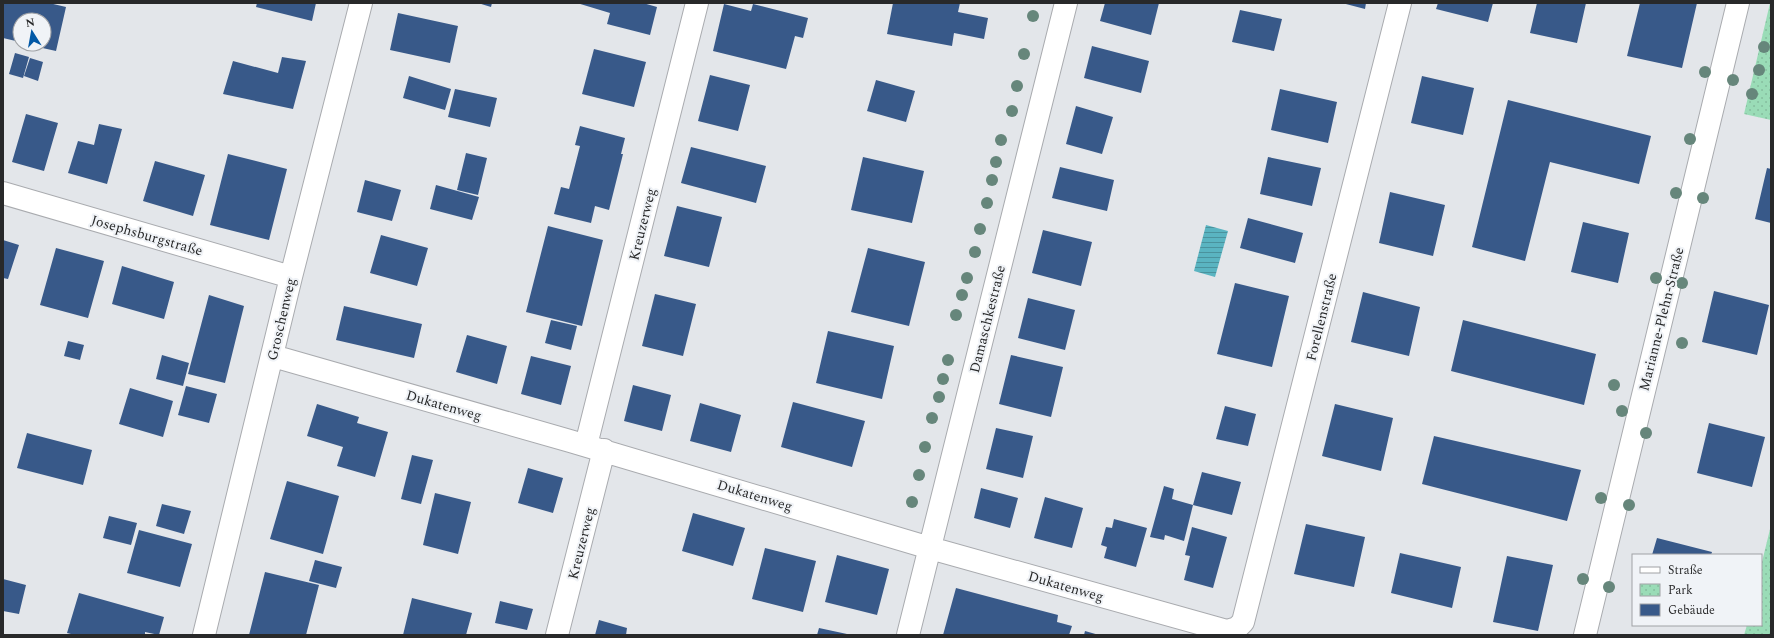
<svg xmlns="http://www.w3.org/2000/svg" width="1774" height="638" font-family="Spectral,serif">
<defs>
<pattern id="park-dots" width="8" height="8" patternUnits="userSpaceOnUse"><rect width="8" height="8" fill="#9adcb7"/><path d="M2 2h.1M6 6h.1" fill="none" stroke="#85bd9e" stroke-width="1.8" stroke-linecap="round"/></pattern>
<pattern id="water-rules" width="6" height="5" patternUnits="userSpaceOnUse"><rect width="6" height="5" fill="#5ab4c1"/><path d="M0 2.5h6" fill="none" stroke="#4a929d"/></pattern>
</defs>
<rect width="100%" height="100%" fill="#e3e6ea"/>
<path fill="url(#park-dots)" d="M1770,3H1771V120L1744,114Z
M1771,525V635H1744L1747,625H1761V566Z"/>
<path fill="url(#water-rules)" d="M1206,225L1228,231L1215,277L1194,271Z"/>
<path fill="#385989" d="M3,3H49L66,7L56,51L29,45L44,44V20H20V42L3,38Z
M257,3H316L312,21L256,7Z
M478,3H492L491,7Z
M577,3H643L657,7L650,35L607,24L610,13Z
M893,3H960L958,12L988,18L984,39L954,33L952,46L887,34Z
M1105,3H1159L1151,35L1100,21Z
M1342,3H1366L1365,9Z
M1438,3H1493L1488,22L1436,9Z
M1537,3H1586L1577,43L1530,33Z
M1640,3H1697L1682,68L1627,56Z
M724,4L751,11L753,4L808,18L803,38L795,36L786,69L713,51Z
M1240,10L1282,19L1274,51L1232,42Z
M398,13L458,26L450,63L390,50Z
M1092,46L1149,61L1141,93L1084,78Z
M594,49L646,62L634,107L582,94Z
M15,53L29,57L23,78L9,74Z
M282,57L306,61L293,109L223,94L233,61L278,73Z
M30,58L43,62L38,81L24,76Z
M710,75L750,85L738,131L698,121Z
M409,76L451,89L445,110L403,98Z
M1422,76L1474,88L1463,135L1411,123Z
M876,80L915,91L906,122L867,111Z
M455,89L497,98L490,127L448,117Z
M1280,89L1337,102L1328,143L1271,130Z
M1508,100L1651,136L1639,184L1550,162L1525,261L1472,247Z
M1076,106L1113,117L1102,154L1066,144Z
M26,114L58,123L44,171L12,162Z
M99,124L122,129L107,184L68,173L78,141L94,145Z
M580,126L625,138L621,154H623L609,210L595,206L591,223L554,214L561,187L569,189L580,146L575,145Z
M691,147L766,166L756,203L681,183Z
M466,153L487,158L478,195L457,190Z
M228,154L287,169L269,240L210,225Z
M863,157L924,171L912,223L851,210Z
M1268,157L1321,168L1312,206L1260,194Z
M155,161L205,175L193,216L143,201Z
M1060,167L1114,180L1107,211L1052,198Z
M1767,168L1771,169V223L1755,219Z
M365,180L401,190L392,221L357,212Z
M436,185L479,197L472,220L430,209Z
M1390,192L1445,205L1433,256L1379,243Z
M677,206L722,217L709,267L664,256Z
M1248,218L1303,233L1295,263L1240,248Z
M1583,222L1629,233L1618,283L1571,272Z
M548,226L603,240L582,326L526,312Z
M1043,230L1092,242L1081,286L1032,273Z
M381,235L428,248L417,286L370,273Z
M3,240L19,245L8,279L3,278Z
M56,248L104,261L88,318L40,305Z
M868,248L925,262L909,326L851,312Z
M122,266L174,282L164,319L112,304Z
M1235,283L1289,296L1272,367L1217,354Z
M1714,291L1769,305L1757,355L1702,342Z
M1363,292L1420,307L1409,356L1351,342Z
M655,294L696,304L683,356L642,346Z
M209,295L244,306L225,383L188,374Z
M1028,298L1075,310L1065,350L1018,338Z
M344,306L422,324L414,358L336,340Z
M551,320L577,326L571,350L545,343Z
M1463,320L1596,354L1584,405L1451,371Z
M828,331L894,346L882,399L816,383Z
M467,335L507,346L497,384L456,372Z
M68,341L84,345L80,360L64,356Z
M162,355L189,363L183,386L156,379Z
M1011,355L1063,367L1051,417L999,404Z
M531,356L571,366L561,405L521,394Z
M633,385L671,395L662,431L624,421Z
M186,386L217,394L209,423L178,415Z
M130,388L173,401L163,437L119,424Z
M793,402L865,421L852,467L781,447Z
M700,403L741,415L731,452L690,441Z
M317,404L359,417L357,423L388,432L375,477L337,466L343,447L307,436Z
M1335,404L1393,418L1381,471L1322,456Z
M1225,406L1256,414L1248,446L1216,439Z
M1709,423L1765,437L1752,487L1697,473Z
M996,428L1033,436L1023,478L986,469Z
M27,433L92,450L83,485L17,468Z
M1434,436L1581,470L1567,521L1422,484Z
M412,455L433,460L421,504L401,499Z
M528,468L563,478L553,513L518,503Z
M1202,472L1241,482L1232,515L1193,505Z
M287,481L339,496L323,554L270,539Z
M1164,486L1174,489L1172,499L1193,505L1184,541L1165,535L1164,540L1150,537Z
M981,488L1018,498L1010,528L974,518Z
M435,493L471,502L458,554L423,545Z
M1045,497L1083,508L1072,548L1034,538Z
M162,504L191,511L184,534L156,526Z
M693,513L745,528L733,566L682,551Z
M109,516L137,523L131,545L103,538Z
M1114,519L1147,528L1136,567L1104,558L1107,547L1101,545L1106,527L1112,528Z
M1306,524L1365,537L1354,587L1294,574Z
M1192,527L1227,537L1213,588L1184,580L1190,556L1185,555Z
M139,530L192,544L180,587L127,573Z
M1657,538L1712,552L1711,555H1652Z
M765,548L816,561L803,612L752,599Z
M1400,553L1461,567L1452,608L1391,593Z
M837,555L889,569L877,615L825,602Z
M1507,556L1553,565L1538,631L1493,622Z
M315,560L342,567L336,588L309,581Z
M265,572L319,585L306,635H249Z
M3,579L26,585L19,614L3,611Z
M956,588L1058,615L1057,622L1072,626L1069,635H943Z
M79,593L164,617L159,635L145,632V635H75L67,633Z
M412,598L472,613L466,635H403Z
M500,601L533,609L527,630L495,623Z
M599,620L627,628L626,635H595Z
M819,628L847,634V635H817Z
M1085,631L1099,635H1084Z"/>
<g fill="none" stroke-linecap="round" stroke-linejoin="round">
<defs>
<path id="minor" d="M3,193L291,277
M273,356L570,441L930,548L1227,631L1237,628L1243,622L1400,3
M586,445L697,3
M204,635L291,277L361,3
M557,635L604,450
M908,635L1066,3
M1585,635L1738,3"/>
</defs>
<use href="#minor" stroke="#a9abaf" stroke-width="24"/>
<use href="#minor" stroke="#fff" stroke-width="22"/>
</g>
<g fill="#66867b">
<circle cx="1033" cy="16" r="6"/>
<circle cx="1764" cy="47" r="6"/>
<circle cx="1024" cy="54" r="6"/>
<circle cx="1759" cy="70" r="6"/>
<circle cx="1705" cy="72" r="6"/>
<circle cx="1733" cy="80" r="6"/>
<circle cx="1017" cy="86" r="6"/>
<circle cx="1752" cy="94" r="6"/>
<circle cx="1012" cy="111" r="6"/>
<circle cx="1690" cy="139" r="6"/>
<circle cx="1001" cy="140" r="6"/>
<circle cx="996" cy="162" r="6"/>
<circle cx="992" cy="180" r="6"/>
<circle cx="1676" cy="193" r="6"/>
<circle cx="1703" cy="198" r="6"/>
<circle cx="987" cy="203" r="6"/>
<circle cx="980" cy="229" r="6"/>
<circle cx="975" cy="252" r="6"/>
<circle cx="967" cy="278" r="6"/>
<circle cx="1656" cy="278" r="6"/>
<circle cx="1682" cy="283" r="6"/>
<circle cx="962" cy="295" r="6"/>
<circle cx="956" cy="315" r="6"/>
<circle cx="1682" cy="343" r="6"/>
<circle cx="948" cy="360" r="6"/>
<circle cx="943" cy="379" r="6"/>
<circle cx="1614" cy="385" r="6"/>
<circle cx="939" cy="397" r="6"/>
<circle cx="1622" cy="411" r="6"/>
<circle cx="932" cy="418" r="6"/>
<circle cx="1646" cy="433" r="6"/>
<circle cx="925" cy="447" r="6"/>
<circle cx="919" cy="475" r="6"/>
<circle cx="1601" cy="498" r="6"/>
<circle cx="912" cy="502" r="6"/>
<circle cx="1629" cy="505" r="6"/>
<circle cx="1583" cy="579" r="6"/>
<circle cx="1609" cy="587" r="6"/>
</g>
<g text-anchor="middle" stroke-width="4" stroke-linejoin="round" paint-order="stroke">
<g font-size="14" fill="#28292a" stroke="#f0f3f7">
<text transform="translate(642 224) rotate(-76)" y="5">Kreuzerweg</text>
<text transform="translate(147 235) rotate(16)" y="5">Josephsburgstraße</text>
<text transform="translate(1321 317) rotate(-76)" y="5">Forellenstraße</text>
<text transform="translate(281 319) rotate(-77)" y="5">Groschenweg</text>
<text transform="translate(987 319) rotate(-76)" y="5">Damaschkestraße</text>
<text transform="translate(1661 319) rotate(-76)" y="5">Marianne-Plehn-Straße</text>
<text transform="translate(444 405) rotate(16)" y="5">Dukatenweg</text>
<text transform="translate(755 495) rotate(17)" y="5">Dukatenweg</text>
<text transform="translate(581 543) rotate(-76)" y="5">Kreuzerweg</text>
<text transform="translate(1066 586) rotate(16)" y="5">Dukatenweg</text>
</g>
</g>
<rect width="1774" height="638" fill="none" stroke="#28292a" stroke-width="8"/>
<rect x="1632" y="554" width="130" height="72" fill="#f0f3f7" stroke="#a0a2a5"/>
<rect x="1640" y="567" width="20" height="6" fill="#ffffff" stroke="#a0a2a5"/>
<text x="1668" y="574" font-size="12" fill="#28292a">Straße</text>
<rect x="1640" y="584" width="20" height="12" fill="url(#park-dots)" stroke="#a0a2a5"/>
<text x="1668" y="594" font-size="12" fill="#28292a">Park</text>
<rect x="1640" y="604" width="20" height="12" fill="#385989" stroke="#a0a2a5"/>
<text x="1668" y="614" font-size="12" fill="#28292a">Gebäude</text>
<g transform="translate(32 32) rotate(349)"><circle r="19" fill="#f0f3f7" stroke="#a0a2a5"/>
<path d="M0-3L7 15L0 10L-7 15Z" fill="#0158a6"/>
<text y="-6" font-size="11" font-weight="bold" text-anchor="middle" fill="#28292a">N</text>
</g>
</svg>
